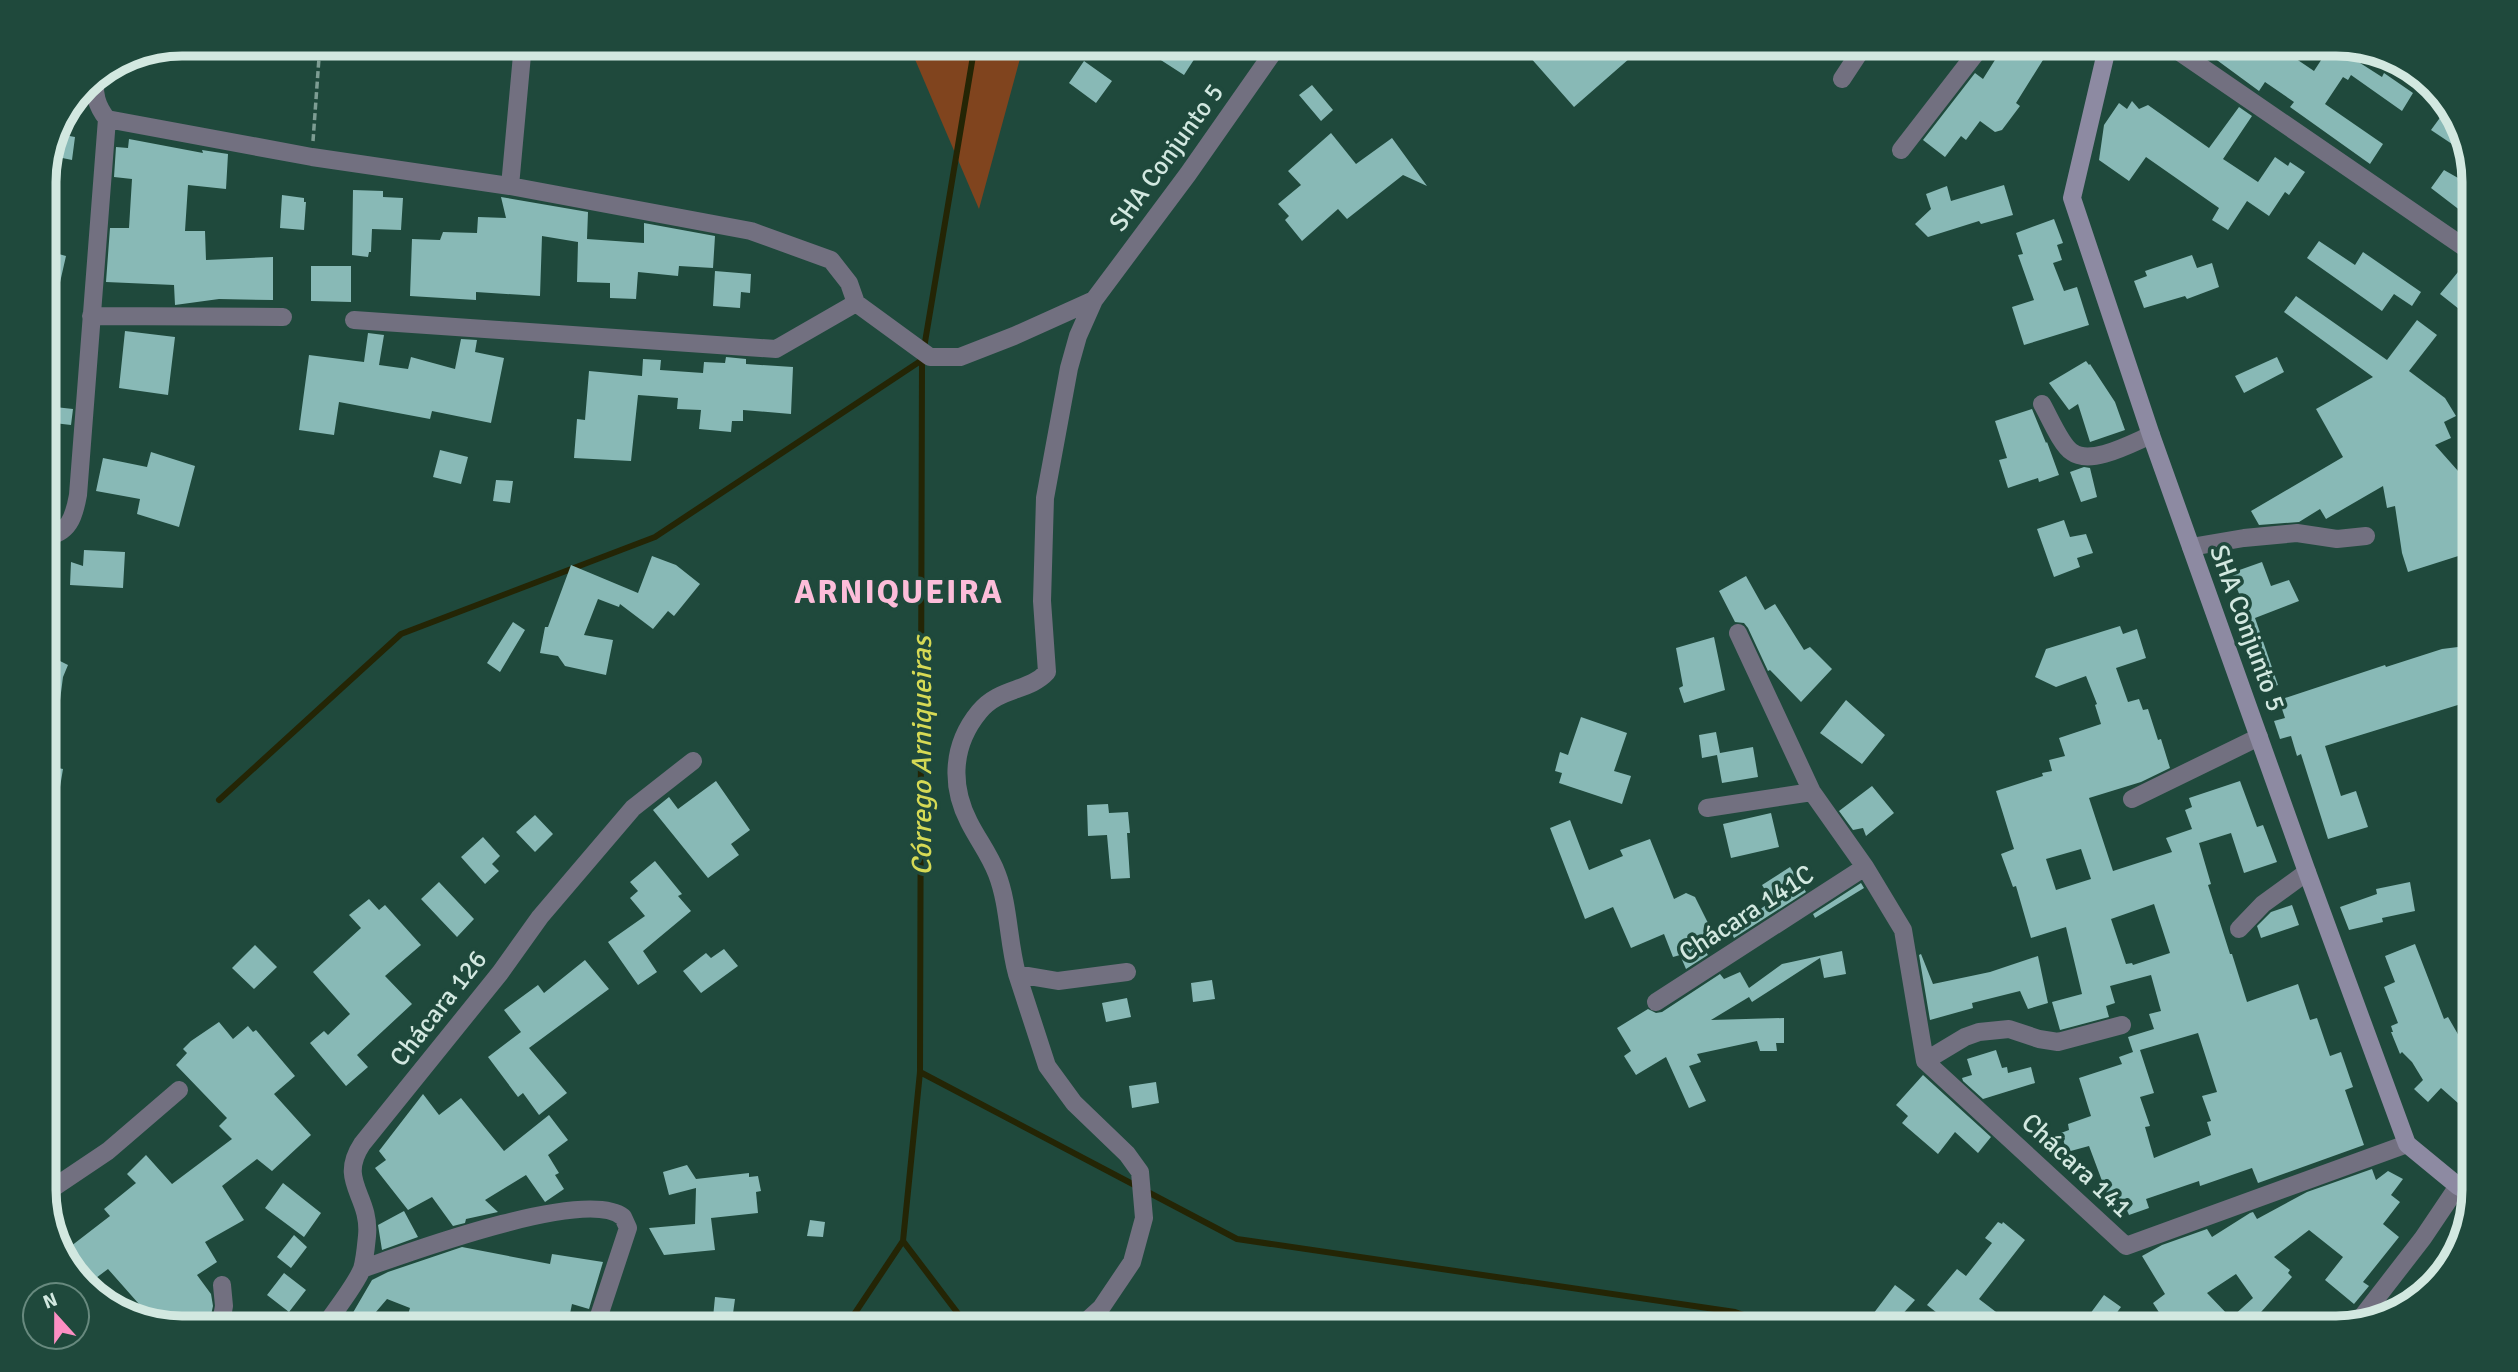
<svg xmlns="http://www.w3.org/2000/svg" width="2518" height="1372" font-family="Signika,sans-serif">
<rect width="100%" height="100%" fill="#1f493c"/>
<path fill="#80441e" d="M911,44H1024L979,209L911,50Z"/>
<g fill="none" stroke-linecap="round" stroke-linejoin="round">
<path stroke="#242505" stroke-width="6" d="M219,800L401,634L655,537L922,360
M920,1072L1237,1239L1735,1312L1782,1328
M903,1241L969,1328
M845,1328L903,1241L920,1072L922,360L975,44"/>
</g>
<path fill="#88b9b6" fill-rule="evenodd" d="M1136,44H1204L1184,75Z
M1543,44H1646L1574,107L1529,56Z
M2005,44H2053L2016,103L2020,106L2002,130L1995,132L1980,121L1966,140L1961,136L1945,157L1923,140L1975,73L1983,79Z
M2195,44H2292L2286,52L2314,71L2327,51L2331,54L2335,47L2382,77L2384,73L2413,93L2402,111L2351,75L2348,80L2343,77L2325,104L2383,144L2370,164L2290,107L2294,102L2265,82L2259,91Z
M1084,61L1112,81L1096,103L1069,83Z
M1312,85L1333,110L1321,121L1299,95Z
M2132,101L2139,109L2148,105L2209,148L2239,107L2252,116L2223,159L2258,182L2275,157L2288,166L2290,162L2305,172L2289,195L2285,192L2269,216L2247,201L2228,230L2212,220L2219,208L2146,157L2129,181L2099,160L2104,125L2119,103L2127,109Z
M2450,104L2451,106L2467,154L2431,130Z
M53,133L75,137L72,160L48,155Z
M1331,133L1356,164L1392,138L1427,186L1403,175L1347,219L1338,209L1302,241L1285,220L1289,216L1278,204L1301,185L1288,171Z
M129,139L203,153L202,150L228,154L226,189L188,185L185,231H205L206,260L273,257V300L219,299L175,305L174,285L106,282L110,228H129L132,179L114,177L116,147L128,148Z
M2444,170L2474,187V221L2431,188Z
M2004,185L2013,215L1981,224L1979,221L1928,237L1915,224L1931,209L1926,194L1947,186L1951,201Z
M353,190L383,191V197L403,198L401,230L372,229L371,252H369L368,257L352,255Z
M282,195L304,198V202H306L304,230L280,228Z
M501,197L588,212L587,239L644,243V223L715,236L713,268L679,266L678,276L638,272L636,299L610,298V283L577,282L578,242L542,236L540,296L476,292V300L410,296L412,239L440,240L443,232L477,233L478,217L506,218Z
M2054,219L2063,243L2057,245L2062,260L2053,263L2064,291L2077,287L2089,325L2024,345L2012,307L2034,300L2018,255L2023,254L2016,233Z
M2319,241L2355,265L2363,252L2421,292L2412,306L2394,294L2382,311L2307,258Z
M44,250L66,256L51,322L44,321Z
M2192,255L2197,268L2212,263L2219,287L2187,299L2185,296L2144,308L2134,281L2147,276L2145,271Z
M311,266H351V302L311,301Z
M715,271L751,274L750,293L741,292L740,308L713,306Z
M2458,272L2474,284V290L2459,309L2440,294Z
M2296,296L2387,360L2417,320L2437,335L2409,371L2445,398L2456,416L2444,422L2451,438L2435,445L2466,480L2474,508L2466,510L2474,541V551L2408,572L2402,553L2395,506L2387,508L2383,486L2326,519L2320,509L2299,522L2259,525L2251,511L2343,457L2316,409L2373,377L2284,312Z
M125,331L175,337L168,395L119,388Z
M368,333L384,335L379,365L408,369L411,357L455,369L461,339L477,340L475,352L504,358L491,423L432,411L430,419L339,402L334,435L299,430L309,355L364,362Z
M726,357L746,359V364L793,367L791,414L743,410V421H732L731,432L699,429L701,410L677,409L678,398L638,395L631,461L574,458L577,419L585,420L589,371L642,376L643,359L661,360L660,370L703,373L704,362L725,363Z
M2277,357L2284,372L2244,393L2235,376Z
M2086,361L2089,365L2090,364L2115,402L2125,430L2090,442L2078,404L2069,410L2049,383Z
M55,407L73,409L71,425L54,423Z
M2032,409L2046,443L2047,442L2059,475L2039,482L2038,478L2008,488L1999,460L2007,458L1995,421Z
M440,450L468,457L461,484L433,477Z
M151,452L195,466L179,527L137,514L140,499L96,491L103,458L147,467Z
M2084,467L2090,468L2097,497L2081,502L2070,472Z
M496,480L513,481L510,503L493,501Z
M2064,520L2070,537L2086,534L2093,553L2077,558L2080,567L2054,577L2037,529Z
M84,550L125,552L123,588L70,585L71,562L83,566Z
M652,556L676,565L700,584L674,616L668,611L653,629L620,604L619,607L598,599L584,635L613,640L606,675L565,666L558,656L540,653L545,627H548L571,565L638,593Z
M2262,562L2271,586L2289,580L2299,601L2255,618L2278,685L2263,690L2237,611L2245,609L2231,573Z
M1746,576L1765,610L1775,604L1804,650L1810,647L1832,669L1801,702L1770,670L1768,671L1748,628L1744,623L1735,622L1719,591Z
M513,622L525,630L500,672L487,663Z
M2120,626L2123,634L2137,629L2146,658L2116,668L2128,702L2139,699L2143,710L2148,709L2158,740L2161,739L2170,768L2141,782L2089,798L2113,871L2172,852L2166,838L2192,829L2185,810L2192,807L2189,798L2240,781L2257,827L2263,825L2277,862L2244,873L2231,833L2199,843L2211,884L2208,885L2230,954H2232L2247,1002L2298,984L2310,1020L2317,1018L2330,1056L2341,1052L2353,1087L2345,1090L2364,1145L2258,1183L2252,1168L2200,1186L2199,1181L2146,1199L2149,1208L2129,1215L2126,1208L2114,1213L2089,1146L2067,1152L2061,1133L2069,1130L2068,1124L2091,1116L2079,1078L2122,1064L2119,1057L2133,1052L2128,1037L2154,1029L2149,1014L2161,1011L2151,975L2110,986L2115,1003L2106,1006L2109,1017L2060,1030L2052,1002L2082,994L2066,927L2031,938L2016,886L2013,887L2001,854L2014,849L1996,791L2043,776L2042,773L2052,771L2049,760L2065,756L2059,738L2101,724L2095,705L2097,704L2086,676L2056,687L2035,677L2046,649ZM2081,849L2091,879L2056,890L2046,859ZM2154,904L2170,953L2133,965L2132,963L2126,964L2111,919ZM2198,1033L2217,1092L2202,1096L2211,1121L2207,1122L2211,1135L2154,1158L2145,1127L2150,1126L2140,1097L2154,1093L2140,1050Z
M1714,637L1725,690L1684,703L1679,688L1683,686L1676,648Z
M2474,645V700L2325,746L2341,796L2356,791L2368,827L2328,839L2301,754L2297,756L2291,736L2280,739L2274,721L2285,718L2279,700L2385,665L2386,667L2442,649Z
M44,653L68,665L63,677L58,716L44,709Z
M1846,700L1885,735L1862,764L1820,733Z
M1581,717L1627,733L1614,771L1631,776L1622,804L1559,783L1562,773L1555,771L1560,752L1568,755Z
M1716,732L1720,753L1753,747L1758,777L1722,783L1717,755L1702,758L1699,735Z
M44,765L63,769L59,793L44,790Z
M716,781L750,830L731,844L739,855L708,878L653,810L669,797L678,809Z
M1872,786L1894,813L1866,836L1863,828L1853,830L1839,811Z
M1108,804L1109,813L1128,812L1130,833H1127L1130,878L1111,879L1107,835L1088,836L1087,805Z
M1771,813L1779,847L1731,858L1723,824Z
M535,815L553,834L535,852L516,832Z
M1570,820L1589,870L1623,856L1620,850L1650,839L1674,899L1686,893L1695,897L1719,945L1705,951L1708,955L1686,969L1680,955L1673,957L1664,934L1631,948L1613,907L1585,919L1550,828Z
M483,837L500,856L492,864L499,871L485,884L461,857Z
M655,861L682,894L678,896L691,911L643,951L657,972L638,985L608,942L645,916L630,898L638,891L630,882Z
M1790,867L1806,892L1734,938L1730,930L1772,901L1762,885Z
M439,882L474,919L457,937L421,899Z
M2410,882L2415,911L2382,918L2383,922L2349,930L2340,907L2377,894L2376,889Z
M1861,883L1864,888L1815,918L1813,914Z
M369,899L379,910L385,905L421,945L385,976L412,1004L357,1055L368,1067L346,1086L310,1043L324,1031L328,1035L350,1014L313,972L361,928L349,915Z
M2292,905L2299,925L2261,938L2257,926L2271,912Z
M2415,944L2444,1019L2448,1017L2474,1062V1102L2467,1111L2441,1088L2428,1102L2414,1089L2423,1080L2412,1062L2402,1052L2400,1054L2391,1032H2393L2391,1026L2398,1023L2384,987L2395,982L2385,956Z
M255,945L277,967L254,989L232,968Z
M724,949L738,966L701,993L683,971L706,953L711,958Z
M1842,951L1846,974L1824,978L1820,958L1752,1002L1749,997L1711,1020L1784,1018V1043H1776L1777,1051H1760L1757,1041L1697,1054L1701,1062L1689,1066L1706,1101L1689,1108L1666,1057L1636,1075L1624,1056L1631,1051L1617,1028L1648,1009L1656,1013L1662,1012L1720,974L1724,979L1740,972L1749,988L1782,964Z
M1921,954L1933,984L1990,972L2038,956L2048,1003L2028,1009L2020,991L1972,1003L1973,1008L1930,1020L1919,955Z
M585,960L609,989L529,1048L567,1093L539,1115L523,1093L518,1097L488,1057L521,1032L504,1010L538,985L544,993Z
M1212,980L1215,999L1193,1002L1191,983Z
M1127,998L1131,1017L1106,1022L1102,1003Z
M219,1022L233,1039L248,1026L253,1032L256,1030L295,1076L274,1094L311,1135L272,1171L257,1159L222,1186L244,1220L205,1242L217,1262L197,1275L211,1294L213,1306L209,1324L207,1328H182L142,1319L146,1312L108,1269L96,1278L91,1273L80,1277L62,1253L110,1216L104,1209L136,1183L127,1174L146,1155L172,1184L232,1139L219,1126L227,1118L176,1065L187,1053L183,1049L191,1041Z
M1996,1050L2002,1068L2007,1067L2008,1073L2031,1067L2035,1083L1983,1099L1963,1081L1962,1078L1972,1075L1967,1059Z
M1923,1075L1991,1137L1978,1153L1955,1132L1938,1154L1902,1123L1908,1116L1896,1105Z
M1156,1082L1159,1103L1132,1108L1129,1086Z
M423,1094L439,1115L461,1098L504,1151L549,1115L568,1140L548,1155L559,1173L555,1175L564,1189L545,1202L526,1175L485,1200L498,1212L466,1219L465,1223L453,1226L432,1197L408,1210L375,1168L386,1160L379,1151Z
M687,1165L696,1179L749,1173V1177L758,1176L761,1191L756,1192L758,1213L711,1218L715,1250L664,1255L649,1228L695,1224L696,1188L669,1195L663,1172Z
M2372,1169L2376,1180L2388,1171L2403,1179L2391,1195L2400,1202L2383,1224L2399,1237L2363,1282L2369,1286L2354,1304L2325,1280L2343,1257L2309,1230L2274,1257L2290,1270L2288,1273L2292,1277L2254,1320L2262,1328H2169L2153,1303L2165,1294L2142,1256L2162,1245L2207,1229L2212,1237L2250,1213L2253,1212L2257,1219L2307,1192ZM2236,1274L2253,1298L2231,1318L2207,1293Z
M283,1183L321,1213L304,1237L265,1208Z
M404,1211L418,1237L382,1250L378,1225Z
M810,1220L825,1222L823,1237L807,1236Z
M1998,1222L2002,1224L2003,1222L2025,1240L1979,1299L2017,1328H1956L1927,1305L1957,1269L1966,1276L1992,1243L1985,1238Z
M294,1235L307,1247L291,1268L277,1257Z
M462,1247L550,1264L552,1254L603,1262L589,1309L572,1304L567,1328H517L466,1322L464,1328H404L410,1308L387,1299L364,1326L351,1316L372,1280L388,1272Z
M284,1273L306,1290L289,1312L267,1295Z
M1895,1285L1915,1300L1900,1317L1898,1315L1887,1328H1875L1867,1322Z
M2104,1295L2121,1307L2107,1326L2090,1314Z
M715,1297L735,1299L731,1328H712Z"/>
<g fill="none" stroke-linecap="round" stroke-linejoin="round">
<path stroke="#7d9d93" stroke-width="3.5" stroke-dasharray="7 3.5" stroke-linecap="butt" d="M313,141L320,44"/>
<path stroke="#727080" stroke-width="18" d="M2168,44L2474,254
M95,77C94,94 96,105 107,119L312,157L510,186L751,231L831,260L849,283L856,303L930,357H960L1014,336L1094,300
M1842,79L1865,44
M1901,150L1983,44
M510,186L523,44
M91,316L283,317
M354,320L776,349L856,303
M2042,404C2049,416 2061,445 2072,452C2091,466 2132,443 2151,435
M44,537C69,534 74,517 78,495L107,119
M2191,547L2244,538L2297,533L2337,539L2366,536
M1738,633L1812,792L1865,867L1903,930L1925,1061L2126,1246L2407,1144
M2132,799L2259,737
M1707,808L1812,792
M2239,929L2263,904L2307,872
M1127,972L1058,981L1017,974C1008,941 1009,905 997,874C990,855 978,840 969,822C950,785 952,745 979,712C999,687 1029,692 1047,672L1042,601L1045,498L1069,368L1078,336L1094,300L1188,174L1279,44
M1017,974L1047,1066L1074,1103L1127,1154L1140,1172L1144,1218L1132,1262L1101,1308L1079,1328
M1656,1002L1865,867
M1925,1061L1965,1037L1979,1032L2009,1029L2039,1039L2058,1042L2122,1025
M44,1194L108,1151L179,1090
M362,1269C407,1253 586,1187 623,1217L628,1228L595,1328
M2358,1322L2423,1238L2458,1186
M220,1328L224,1306L222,1285
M323,1328C334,1312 355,1286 362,1269C365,1259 366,1246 367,1236C371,1195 337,1182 362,1144L500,973L540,917L633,808L693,761"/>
<path stroke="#8d8aa2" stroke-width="18" d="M2108,44L2072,198L2151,435L2307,872L2407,1144L2458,1186L2473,1194"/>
</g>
<g text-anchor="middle" stroke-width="7" stroke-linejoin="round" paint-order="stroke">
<g font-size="26" fill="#d2e8e0" stroke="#1f493c">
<text transform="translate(1166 157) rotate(-54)" y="9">SHA Conjunto 5</text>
<text transform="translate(2248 628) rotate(70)" y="9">SHA Conjunto 5</text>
<text transform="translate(1746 913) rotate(-33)" y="9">Chácara 141C</text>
<text transform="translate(438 1008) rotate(-52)" y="9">Chácara 126</text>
<text transform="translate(2077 1165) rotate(43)" y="9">Chácara 141</text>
</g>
<g font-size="28" font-style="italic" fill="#d6da55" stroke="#1f493c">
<text transform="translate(921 756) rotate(-90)" y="10">Córrego Arniqueiras</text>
</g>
<g font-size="33" font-weight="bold" letter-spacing="2" fill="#fcbdd9" stroke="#1f493c">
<text x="899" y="603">ARNIQUEIRA</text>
</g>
</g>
<path d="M0 0H2518V1372H0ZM182 56H2336A126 126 0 0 1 2462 182V1190A126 126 0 0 1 2336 1316H182A126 126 0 0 1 56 1190V182A126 126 0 0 1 182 56Z" fill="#1f493c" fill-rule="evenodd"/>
<path fill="none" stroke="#d2e8e0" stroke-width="9" d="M182 56H2336A126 126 0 0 1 2462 182V1190A126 126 0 0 1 2336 1316H182A126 126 0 0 1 56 1190V182A126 126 0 0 1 182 56Z"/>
<g transform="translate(56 1316) rotate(339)"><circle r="33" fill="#1f493c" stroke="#67897e" stroke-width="2"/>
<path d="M0-5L12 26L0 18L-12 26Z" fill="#fc8fc3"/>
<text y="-10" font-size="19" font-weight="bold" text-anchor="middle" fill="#d2e8e0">N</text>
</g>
</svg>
